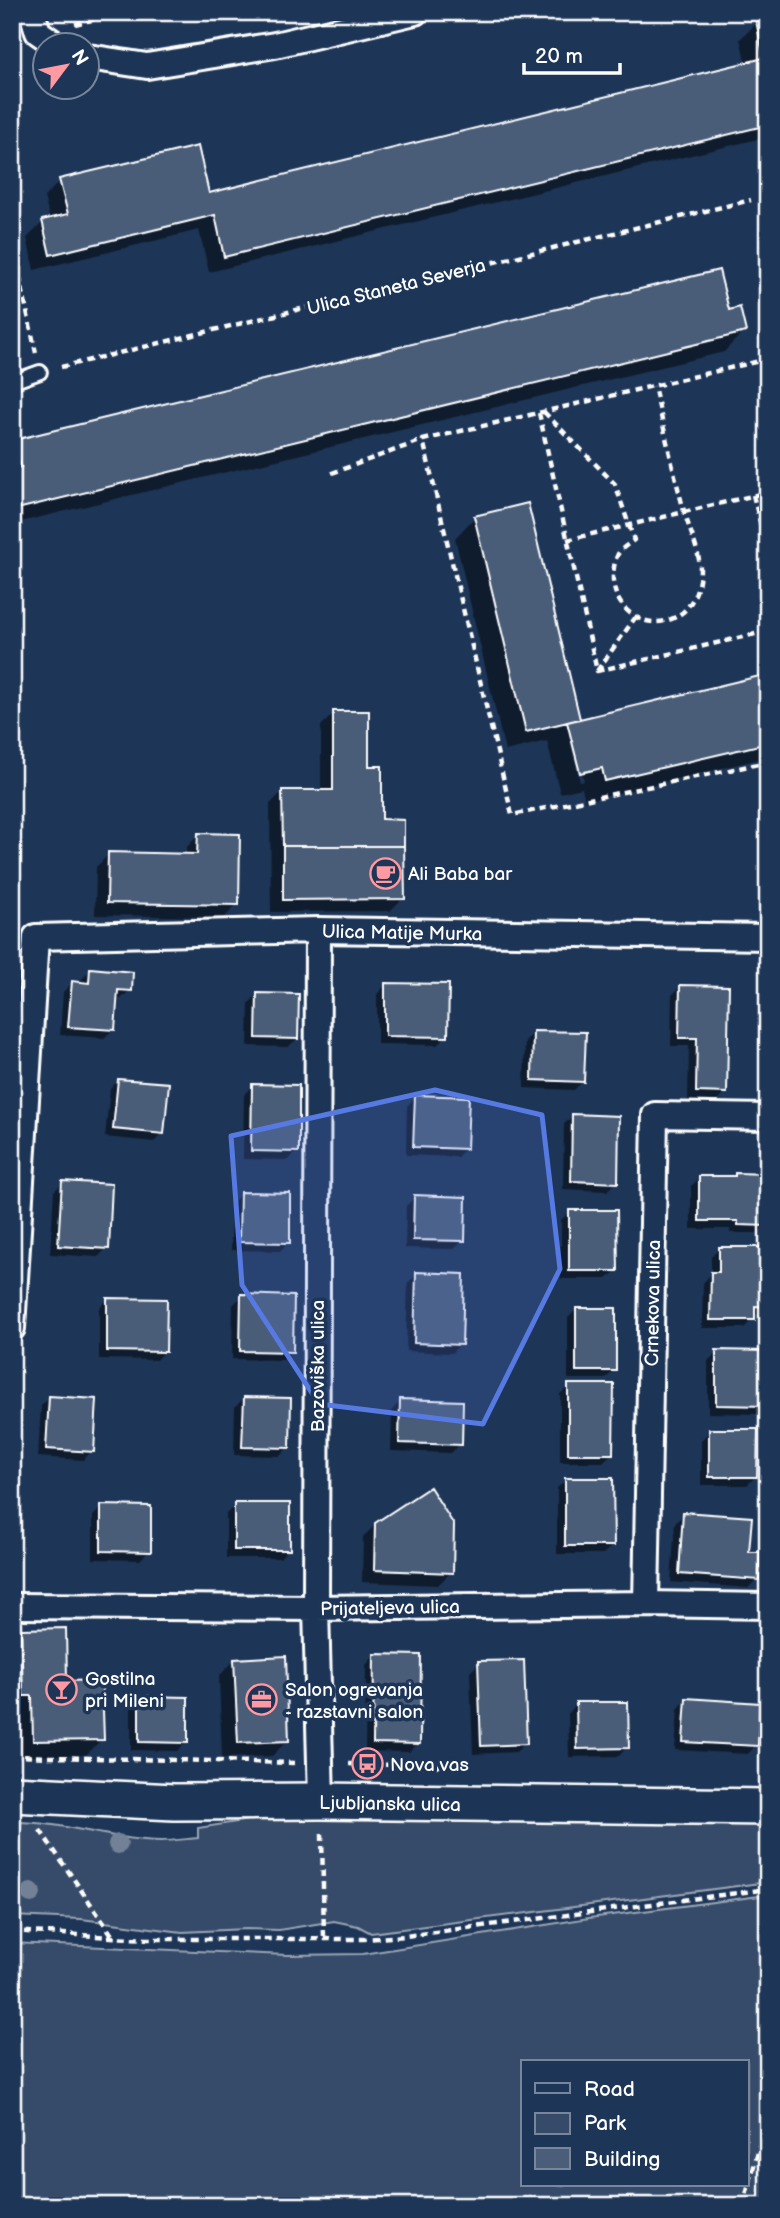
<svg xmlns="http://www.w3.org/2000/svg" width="780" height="2218" font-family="'Balsamiq Sans',sans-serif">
<rect width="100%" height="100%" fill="#1d3557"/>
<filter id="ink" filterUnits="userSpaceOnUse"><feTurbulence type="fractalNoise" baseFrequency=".0143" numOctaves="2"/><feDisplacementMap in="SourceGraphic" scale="14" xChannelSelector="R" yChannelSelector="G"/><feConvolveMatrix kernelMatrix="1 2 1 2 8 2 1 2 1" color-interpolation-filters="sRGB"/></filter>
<g filter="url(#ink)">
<path fill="#364b69" stroke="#9aa5b4" stroke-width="2" fill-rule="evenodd" d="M282,1815L768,1823V1882L371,1933L358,1926L334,1921L279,1930L246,1929L182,1932L81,1919L12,1916V1822C62,1821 110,1840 160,1841C173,1841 186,1839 198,1838V1828Z
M768,1895V2206H12V1943L287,1955L363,1954L589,1918ZM523,2062H747V2185H523Z"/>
<path fill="#0007" fill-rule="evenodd" d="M768,20V132L762,138L209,272L199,230L34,270L27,238L43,222L50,220L44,197L60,181L208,195L746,64L740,39L757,23Z
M728,312L744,331L724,352L12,524V445L15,442Z
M475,517L579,721L768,676V757L585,801L582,788L560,793L547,741L505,751L455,538ZM569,736H572L584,781L580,782Z
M334,713L367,768L403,898L390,911L271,912L270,804L283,791H321V726Z
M198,835L237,904L225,917L95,915L96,867L109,854L186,855V848Z
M90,970L130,990L121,999L115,998L113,1030L104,1038L60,1035L63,992L72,983L81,984L82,979Z
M386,985L446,1036L437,1045L377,1044V994Z
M681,986L726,1092L717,1101L688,1100L689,1046H671L672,995Z
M257,995L297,1039L288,1047L248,1046L249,1003Z
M534,1032L583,1081L574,1090L524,1088L525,1041Z
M118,1080L163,1133L154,1142L105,1137L110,1089Z
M252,1086L297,1151L288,1160L243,1159L244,1095Z
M416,1097L465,1149L457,1157L406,1155L407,1106Z
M573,1116L616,1182L607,1191L563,1189L564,1124Z
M736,1175L766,1225L758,1233H730V1229H691V1186L700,1178H733Z
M63,1183L107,1248L98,1257L50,1254L54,1191Z
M241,1194L288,1242L280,1251L231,1250L232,1203Z
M415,1197L463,1240L454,1249L405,1248L406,1206Z
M570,1212L616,1271L607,1279H561V1220Z
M720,1248L768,1307L760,1315L753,1314V1319L744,1328H702L703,1283L711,1274V1257Z
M417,1274L460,1344L452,1353L406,1351L408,1283Z
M242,1296L291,1351L283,1360L232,1359L233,1305Z
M108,1299L164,1351L156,1360L99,1359V1308Z
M577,1309L614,1371L605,1379H568V1318Z
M717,1352L768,1405L759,1414L708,1413V1361Z
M569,1386L612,1453L603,1462H560V1394Z
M49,1398L92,1451L83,1460L38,1457L41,1406Z
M244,1398L288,1447L280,1456L234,1455L235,1407Z
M401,1401L460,1444L451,1453L391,1451L392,1410Z
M710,1431L756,1476L747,1485H701V1440Z
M566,1480L612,1546L603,1554H557V1488Z
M235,1505L288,1549L280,1558H226V1514Z
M102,1507L149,1551L140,1560L93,1559V1516Z
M684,1514L757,1579L748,1588L671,1582L675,1523Z
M376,1524L451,1572L438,1585L362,1582L363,1537Z
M22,1631L102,1739L86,1755L17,1756V1712H12V1640Z
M374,1656L418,1744L409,1752L365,1751L366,1665Z
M235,1660L288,1740L272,1756L222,1758L219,1676Z
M479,1663L525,1743L516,1752L473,1754L470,1672Z
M140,1698L186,1742L177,1751L131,1750V1707Z
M686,1700L756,1745L748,1754L675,1750L678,1709Z
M577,1704L627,1747L619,1756L569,1757L568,1713Z"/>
<path fill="#4a5d79" stroke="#fff" stroke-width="2" d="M768,18V125L224,257L215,215L50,255L42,220L68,214L59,179L198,146L209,193L764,58L756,21Z
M719,270L729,310L740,307L746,332L13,510L12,469L21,467L14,440Z
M528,503L580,719L526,732L474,516Z
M768,674V743L605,781L602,768L580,773L567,722Z
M333,711H369V766H382V819L404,820V846H283L282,790H333Z
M198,833L240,834L239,905L107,903L108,852L197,854Z
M283,846H404L405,899L283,900Z
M90,968L133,972L132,991L118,990L115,1030L68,1027L72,981L89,983Z
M385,983L449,984L448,1037L385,1036Z
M680,985L729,986L727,1093L696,1092L697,1038H679Z
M257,993L299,994L298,1039L256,1038Z
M533,1031L586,1032L584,1082L532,1080Z
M118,1079L169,1083L164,1134L113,1129Z
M252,1084L299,1085V1152L251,1151Z
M415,1095L469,1097L467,1149L413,1147Z
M572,1114L619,1116L618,1183L571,1181Z
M735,1173L768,1174V1226L738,1225V1221H699V1176H735Z
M62,1181L112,1184L109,1249L58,1246Z
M240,1192L290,1193V1243L239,1242Z
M414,1195L466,1197L465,1241L413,1240Z
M569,1210H617L618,1271H569Z
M719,1247H768V1307L755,1306V1320H710L711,1272H719Z
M416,1272L464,1274L462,1345L414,1343Z
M241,1294L294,1296L293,1352L240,1351Z
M107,1298L167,1299L166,1352L107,1351Z
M576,1308H616V1371H576Z
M716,1350L768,1351V1406L716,1405Z
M568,1384H614L613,1454H568Z
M49,1396L97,1399L94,1452L46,1449Z
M244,1397L291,1398L290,1448L242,1447Z
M400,1399L463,1401L462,1445L399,1443Z
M709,1429H758L757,1477H709Z
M565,1478H613L614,1546H565Z
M430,1487L454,1525L453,1573L374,1570L375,1523Z
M234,1503H290V1550H234Z
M101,1505L151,1506V1552L101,1551Z
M683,1512L752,1517L749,1552H760L759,1580L679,1574Z
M66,1628L67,1681L102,1680L104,1740L33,1741L32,1696H23L21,1629Z
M374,1654L421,1655L420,1744L373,1743Z
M286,1656L289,1741L238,1743L234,1659Z
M524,1660L527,1744L481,1746L478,1661Z
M139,1696L188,1697V1743L139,1742Z
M686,1698L760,1703L758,1746L683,1742Z
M576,1702H628L629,1748L577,1749Z"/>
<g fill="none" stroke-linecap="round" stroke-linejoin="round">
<defs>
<path id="lane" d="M12,382L40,372"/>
<path id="street" d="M32,12L38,32L58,46
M88,57L147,66L275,45L415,12
M318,930L316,1608L321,1801
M12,1328L36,937L318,930L768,937
M646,1604L655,1115L768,1117
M12,1606L316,1608L646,1604L768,1606"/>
<path id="secondary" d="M12,1794L174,1802L321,1801L768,1807"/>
</defs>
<use href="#lane" stroke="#fff" stroke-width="18"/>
<use href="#street" stroke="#fff" stroke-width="30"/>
<use href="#secondary" stroke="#fff" stroke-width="40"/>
<path stroke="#fff" stroke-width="4.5" stroke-dasharray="7 5" stroke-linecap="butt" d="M75,24L124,12
M12,241L36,353
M768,359L423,440L512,815L768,762
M61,367L751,200
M544,412L615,484L634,540C630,543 625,546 621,550C615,556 614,566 613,575C611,612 652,637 683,612C695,601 700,584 700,568C699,550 689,529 684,511C673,470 664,428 654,386
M539,413L597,671L768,631
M332,473L423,440
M753,495L768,553
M567,540L768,492
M12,654H20
M597,671L635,618
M12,1756L294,1763
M349,1764L448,1766
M40,1830L112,1935
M322,1834L324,1939
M12,1931L146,1939H364L405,1936L768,1889
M743,2206L768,2116"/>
<use href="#lane" stroke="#1d3557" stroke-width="12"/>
<use href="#street" stroke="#1d3557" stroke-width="24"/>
<use href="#secondary" stroke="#1d3557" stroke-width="35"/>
</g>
<g fill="#738196">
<circle cx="118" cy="1844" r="10"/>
<circle cx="31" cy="1893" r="10"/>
</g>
</g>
<path fill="#567ae2" fill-opacity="0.2" stroke="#567ae2" stroke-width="5" stroke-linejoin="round" d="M435,1090L542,1115L560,1269L483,1424L319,1404L242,1285L231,1136Z"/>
<defs>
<symbol id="cafe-ring" viewBox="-11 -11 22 22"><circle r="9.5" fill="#1d3557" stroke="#ff9aa2" stroke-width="1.5"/><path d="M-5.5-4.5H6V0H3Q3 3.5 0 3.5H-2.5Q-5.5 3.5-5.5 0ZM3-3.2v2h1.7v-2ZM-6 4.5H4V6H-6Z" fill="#ff9aa2"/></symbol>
<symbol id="bar-ring" viewBox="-11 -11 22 22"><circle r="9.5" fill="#1d3557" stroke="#ff9aa2" stroke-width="1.5"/><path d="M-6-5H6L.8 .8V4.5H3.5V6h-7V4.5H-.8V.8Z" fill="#ff9aa2"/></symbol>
<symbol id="office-ring" viewBox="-11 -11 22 22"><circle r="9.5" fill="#1d3557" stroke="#ff9aa2" stroke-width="1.5"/><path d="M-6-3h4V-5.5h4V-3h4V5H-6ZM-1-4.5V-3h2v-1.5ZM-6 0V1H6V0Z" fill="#ff9aa2"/></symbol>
<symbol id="bus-ring" viewBox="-11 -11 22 22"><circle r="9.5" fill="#1d3557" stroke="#ff9aa2" stroke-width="1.5"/><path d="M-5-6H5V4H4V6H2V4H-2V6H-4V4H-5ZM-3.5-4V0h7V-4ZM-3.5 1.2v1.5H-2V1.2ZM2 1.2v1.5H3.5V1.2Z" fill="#ff9aa2"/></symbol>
</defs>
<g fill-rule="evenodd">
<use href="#cafe-ring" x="368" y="856" width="35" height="35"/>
<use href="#bar-ring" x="44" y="1672" width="35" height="35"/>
<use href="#office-ring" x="244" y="1682" width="35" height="35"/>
<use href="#bus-ring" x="350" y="1746" width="35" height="35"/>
</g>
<g text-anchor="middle" stroke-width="7" stroke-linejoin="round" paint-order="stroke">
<g font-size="19" fill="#fff" stroke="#1d3557">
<text transform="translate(396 286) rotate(-14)" y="7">Ulica Staneta Severja</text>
<text transform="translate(402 932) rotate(1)" y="7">Ulica Matije Murka</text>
<text transform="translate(652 1303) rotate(-89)" y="7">Crnekova ulica</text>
<text transform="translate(317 1366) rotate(-90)" y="7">Bazoviška ulica</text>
<text transform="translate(390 1607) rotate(-1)" y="7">Prijateljeva ulica</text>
<text transform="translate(390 1803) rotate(1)" y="7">Ljubljanska ulica</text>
</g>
<g font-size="19" fill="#fff" stroke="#1d3557" text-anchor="start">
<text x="408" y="880">Ali Baba bar</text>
<text x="85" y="1685">Gostilna<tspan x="85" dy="22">pri Mileni</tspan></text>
<text x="285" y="1696">Salon ogrevanja<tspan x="285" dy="22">- razstavni salon</tspan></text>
<text x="390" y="1771">Nova vas</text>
</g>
</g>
<rect width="780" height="2218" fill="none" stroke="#1d3557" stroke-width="42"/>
<rect x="21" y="21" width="738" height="2176" fill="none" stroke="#fff" stroke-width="2.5" filter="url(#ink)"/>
<rect x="521" y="2060" width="228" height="126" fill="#1d3557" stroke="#77869a" stroke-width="2"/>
<rect x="535" y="2083" width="35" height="10" fill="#1d3557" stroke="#77869a" stroke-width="2"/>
<text x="584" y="2096" font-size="21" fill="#ffffff">Road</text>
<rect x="535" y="2113" width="35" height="21" fill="#364b69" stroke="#77869a" stroke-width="2"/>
<text x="584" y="2130" font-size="21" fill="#ffffff">Park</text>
<rect x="535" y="2148" width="35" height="21" fill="#4a5d79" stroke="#77869a" stroke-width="2"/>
<text x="584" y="2166" font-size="21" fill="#ffffff">Building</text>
<g transform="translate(66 66) rotate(58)"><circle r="33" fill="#1d3557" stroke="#77869a" stroke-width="2"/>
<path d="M0-5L12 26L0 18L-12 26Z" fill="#ff9aa2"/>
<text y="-10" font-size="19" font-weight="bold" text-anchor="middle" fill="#ffffff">N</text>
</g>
<path d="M524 63v10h96v-10" fill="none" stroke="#ffffff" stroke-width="3.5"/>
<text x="535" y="63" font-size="21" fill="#ffffff" stroke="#1d3557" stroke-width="5" paint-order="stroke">20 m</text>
</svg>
